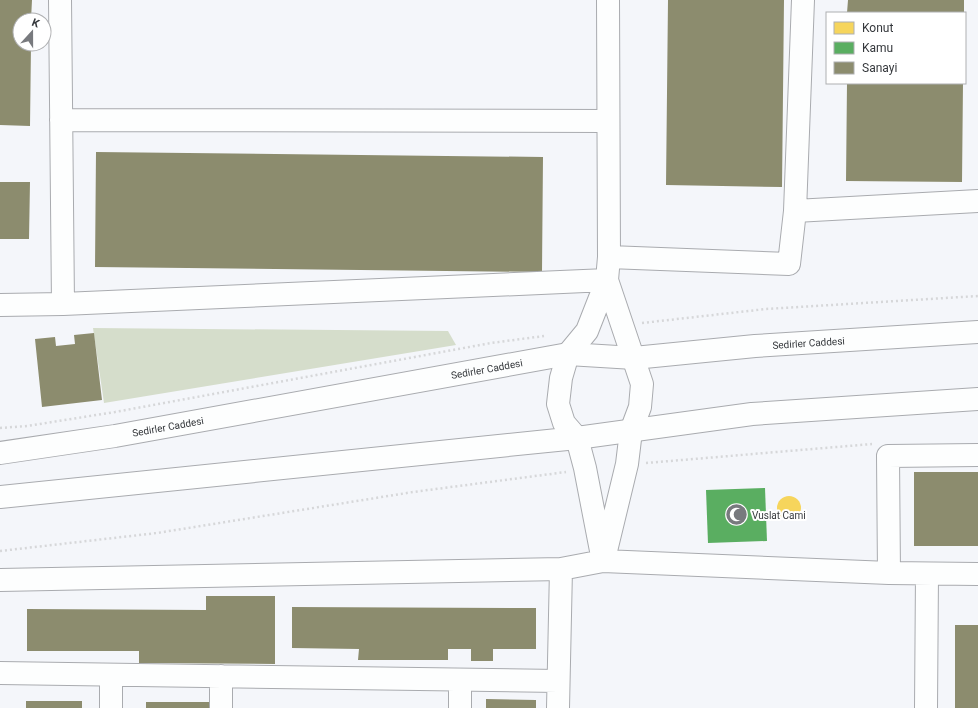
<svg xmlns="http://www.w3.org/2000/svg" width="978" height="708" font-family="Roboto,sans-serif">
<rect width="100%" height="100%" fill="#f4f6fa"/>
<path fill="#d5ddcb" d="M93,328L448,331L456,345L104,403Z"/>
<path fill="#f6d55c" d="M777 508a12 12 0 1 1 24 0a12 12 0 1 1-24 0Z"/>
<path fill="#5aae61" d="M765,488L767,541L708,543L706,490Z"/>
<path fill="#8c8c6e" d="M0,0H32L31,20H20V44H31L30,126L0,125Z
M668,0H784L782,187L666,185Z
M848,0H964V13H847Z
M847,83H963L962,182L846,181Z
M96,152L543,157L542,272L95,267Z
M0,182H30L29,239H0Z
M94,333L102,400L42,407L35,339L55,337L56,346L75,344L74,335Z
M914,472H978V546H914Z
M206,596H275V664L139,663V651H27V609L206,610Z
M292,607L536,608V649H493V661H471V649H448V660H358L359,649L292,648Z
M955,625H978V708H955Z
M486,699L536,700V708H486Z
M26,701H82V708H26Z
M146,702H216V708H146Z"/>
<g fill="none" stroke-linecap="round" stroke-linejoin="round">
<defs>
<path id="minor" d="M60,0L63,304
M61,120L608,121
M795,211L978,201
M609,257L789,264L795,211L803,0
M0,305L63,304L607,280
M605,555L627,464L631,431L640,407L642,384L607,280
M603,561L585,468L577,438L564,423L558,404L561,378L568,354L587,331L607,280L609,257L608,0
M889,573L888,456L978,455
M0,580L561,569L603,561L889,573L978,574
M0,673L558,681
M111,675V708
M221,708V676
M460,708V680
M558,708L561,569
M926,708L927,574"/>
<g id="major">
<path id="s1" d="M0,453L115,436L568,354L634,358L755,346L978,332"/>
<path d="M0,497L577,438L752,414L978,399"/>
</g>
</defs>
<use href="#minor" stroke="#a9abaf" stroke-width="24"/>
<use href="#major" stroke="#a9abaf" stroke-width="24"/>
<path stroke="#d6d7d9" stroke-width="2.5" stroke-dasharray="2 3" stroke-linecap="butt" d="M642,323L766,309L978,296
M0,428L27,426L115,412L491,343L544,336
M646,463L872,444
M0,551L157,533L413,492L566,472"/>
<use href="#minor" stroke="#fdfefe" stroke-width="22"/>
<use href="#major" stroke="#fdfefe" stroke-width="22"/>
</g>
<defs>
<symbol id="mosque-disc" viewBox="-11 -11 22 22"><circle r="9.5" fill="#787a7e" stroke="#fff"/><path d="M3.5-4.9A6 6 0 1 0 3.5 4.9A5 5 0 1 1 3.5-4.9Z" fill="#fff"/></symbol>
</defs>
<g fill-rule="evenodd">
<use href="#mosque-disc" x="724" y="502" width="25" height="25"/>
</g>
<g text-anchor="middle" stroke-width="4" stroke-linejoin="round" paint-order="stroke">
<g font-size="10" fill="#35383c" stroke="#fff">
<text dy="4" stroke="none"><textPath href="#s1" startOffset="818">Sedirler Caddesi</textPath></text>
<text dy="4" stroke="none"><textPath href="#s1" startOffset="494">Sedirler Caddesi</textPath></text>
<text dy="4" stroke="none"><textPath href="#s1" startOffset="170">Sedirler Caddesi</textPath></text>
</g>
<g font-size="10" fill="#35383c" stroke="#fff" text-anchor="start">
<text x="752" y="519">Vuslat Cami</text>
</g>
</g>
<rect x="826" y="12" width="140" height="72" fill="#ffffff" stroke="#aeafb1"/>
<rect x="834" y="22" width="20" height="12" fill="#f6d55c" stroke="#aeafb1"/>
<text x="862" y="32" font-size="12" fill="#35383c">Konut</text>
<rect x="834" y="42" width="20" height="12" fill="#5aae61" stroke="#aeafb1"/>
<text x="862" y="52" font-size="12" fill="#35383c">Kamu</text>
<rect x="834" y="62" width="20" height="12" fill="#8c8c6e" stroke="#aeafb1"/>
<text x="862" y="72" font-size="12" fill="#35383c">Sanayi</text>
<g transform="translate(32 32) rotate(21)"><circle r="19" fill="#ffffff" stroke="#aeafb1"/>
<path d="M0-3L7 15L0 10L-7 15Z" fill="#787a7e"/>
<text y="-6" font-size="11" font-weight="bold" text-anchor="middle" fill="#35383c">K</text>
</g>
</svg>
